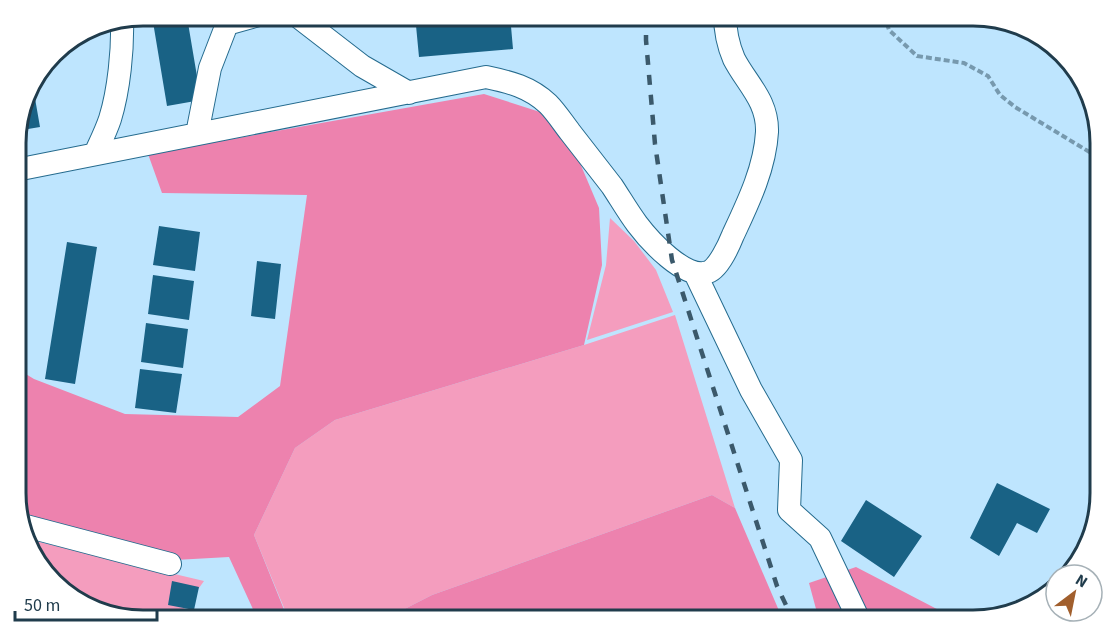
<svg xmlns="http://www.w3.org/2000/svg" width="1116" height="635" font-family="'Source Sans 3',sans-serif">
<rect width="100%" height="100%" fill="#bee5fe"/>
<path fill="#f49dbe" d="M610,218L634,241L656,270L673,312L587,340L606,265Z
M675,315L735,508L712,495L432,595L383,620H289L254,535L295,448L335,420L584,345Z
M27,539L204,581L176,620H142L79,603L37,564Z"/>
<path fill="#ed82ae" d="M484,94L540,112L577,156L599,208L602,265L584,345L335,420L295,448L254,535L287,617L284,620H258L229,557L175,560L21,523L16,510V368L34,379L125,414L238,417L280,386L307,195L162,193L148,154Z
M712,495L735,508L783,620H383L432,595Z
M856,567L958,620H819L809,583Z"/>
<path fill="#196285" d="M334,15H384V21L334,26Z
M415,15H510L513,49L419,57Z
M187,17L201,100L167,106L153,22Z
M32,81L40,127L16,131V126L28,86Z
M159,226L200,232L195,271L153,265Z
M16,239L23,240L22,261L16,260Z
M67,242L97,247L75,384L45,379Z
M257,261L281,264L275,319L251,316Z
M153,275L194,281L189,320L148,314Z
M146,323L188,329L183,368L141,362Z
M140,369L182,374L176,413L135,408Z
M997,483L1050,509L1037,533L1017,523L999,556L970,538Z
M866,500L922,536L894,577L841,541Z
M172,581L199,587L194,610L168,605Z"/>
<g fill="none" stroke-linecap="round" stroke-linejoin="round">
<defs>
<path id="minor" d="M296,15L362,66L409,93
M197,134L210,68L227,24L259,15
M95,154C100,143 106,131 110,119C119,90 123,49 122,19
M16,170L486,77C510,82 530,87 548,104C556,112 563,123 570,132C584,150 598,168 612,186C620,198 628,212 637,224C649,240 686,281 708,272C718,269 729,245 733,235C748,203 765,168 767,132C768,101 747,84 734,59C728,45 725,30 725,15
M695,273L751,390L791,460L789,510L820,538L859,620
M22,525L170,564"/>
</defs>
<use href="#minor" stroke="#256b8e" stroke-width="24"/>
<path stroke="#7799ae" stroke-width="4" stroke-dasharray="6 3" stroke-linecap="butt" d="M884,15L889,30L917,56L964,63L988,76L1000,95L1015,107L1101,159"/>
<use href="#minor" stroke="#fff" stroke-width="22"/>
<path stroke="#3b596b" stroke-width="4.5" stroke-dasharray="10 10" stroke-linecap="butt" d="M646,15V40L655,144L672,260L777,586L793,620"/>
</g>
<path d="M0 0H1116V635H0ZM143 26H973A117 117 0 0 1 1090 143V493A117 117 0 0 1 973 610H143A117 117 0 0 1 26 493V143A117 117 0 0 1 143 26Z" fill="#fff" fill-rule="evenodd"/>
<path fill="none" stroke="#203c4c" stroke-width="3" d="M143 26H973A117 117 0 0 1 1090 143V493A117 117 0 0 1 973 610H143A117 117 0 0 1 26 493V143A117 117 0 0 1 143 26Z"/>
<g transform="translate(1074 593) rotate(32)"><circle r="28" fill="#ffffff" stroke="#a6b1b7" stroke-width="1.5"/>
<path d="M0-4.5L10 22L0 15L-10 22Z" fill="#a15f2d"/>
<text y="-9" font-size="16" font-weight="bold" text-anchor="middle" fill="#203c4c">N</text>
</g>
<path d="M15 611v9h142v-9" fill="none" stroke="#203c4c" stroke-width="3"/>
<text x="24" y="611" font-size="18" fill="#203c4c" stroke="#ffffff" stroke-width="4.5" paint-order="stroke">50 m</text>
</svg>
